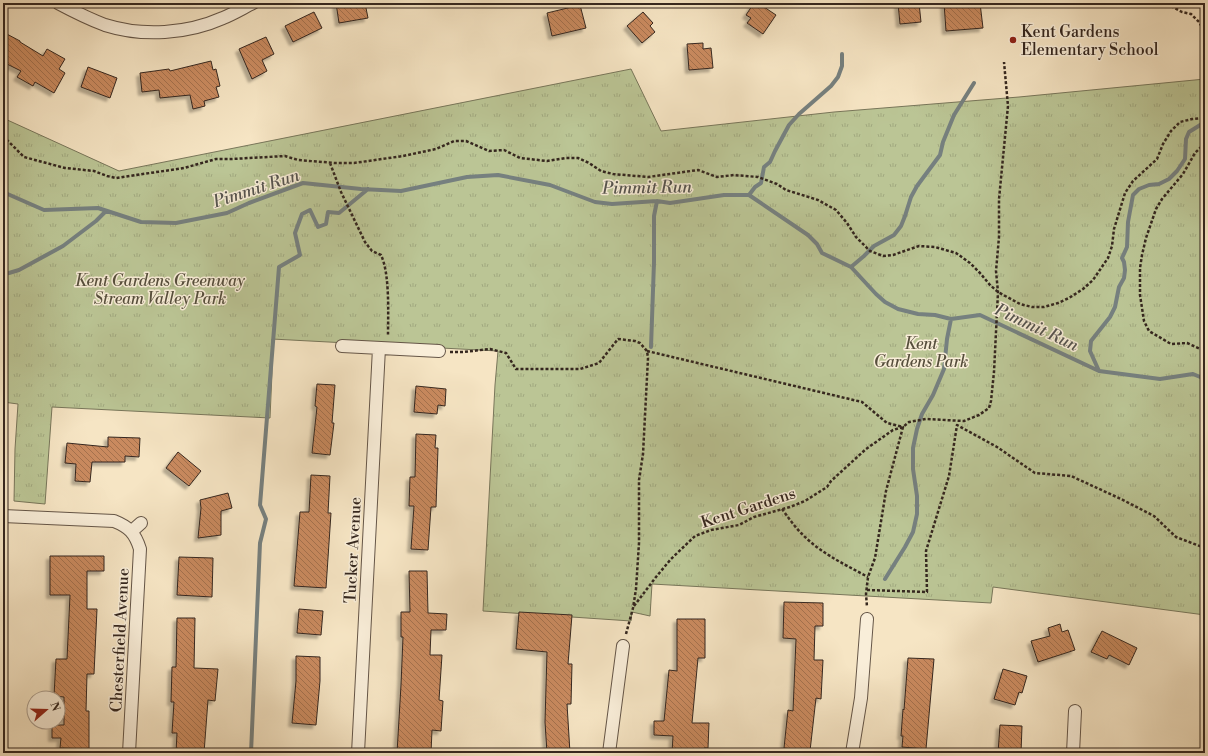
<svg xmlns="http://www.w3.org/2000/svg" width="1208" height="756" font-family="'Libre Bodoni',serif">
<defs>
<pattern id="grass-tufts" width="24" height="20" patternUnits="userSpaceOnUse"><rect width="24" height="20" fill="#bbc595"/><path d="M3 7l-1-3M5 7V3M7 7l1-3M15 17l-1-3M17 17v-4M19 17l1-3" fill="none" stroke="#a1a980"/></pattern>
<pattern id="building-back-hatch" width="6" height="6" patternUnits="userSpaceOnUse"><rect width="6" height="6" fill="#c98a5e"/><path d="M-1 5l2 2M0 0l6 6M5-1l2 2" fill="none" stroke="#a4714d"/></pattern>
<filter id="shadow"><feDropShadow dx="-3.5" dy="3.5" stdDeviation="1" flood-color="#0004"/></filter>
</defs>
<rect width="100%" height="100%" fill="#f6e5c4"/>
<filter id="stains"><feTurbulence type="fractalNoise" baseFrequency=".005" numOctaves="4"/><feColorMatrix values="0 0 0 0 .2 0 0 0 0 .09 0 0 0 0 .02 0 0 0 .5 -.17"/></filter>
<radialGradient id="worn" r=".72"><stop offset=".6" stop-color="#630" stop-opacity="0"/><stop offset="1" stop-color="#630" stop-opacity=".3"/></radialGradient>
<path fill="url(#grass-tufts)" stroke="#78765a" d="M631,69L661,131L834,112L1019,97L1205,79V615L993,587L991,603L652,584L650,616L632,612L631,621L483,611L495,385L498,351L272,339V373L270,418L52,407L45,504L14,501L15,449L18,404L3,402V118L119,171Z"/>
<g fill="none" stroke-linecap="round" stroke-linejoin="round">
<path stroke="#76807f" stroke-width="4" d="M3,192L44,210L98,208L141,222L176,223L227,213L249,203L303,183L361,189L401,191L467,177L498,175L550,185L595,202L612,204L657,201L670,203L724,195H749L808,235L817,244L822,253L851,267L876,294L885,302L898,309L918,314L935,315L951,319L980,315L1099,371L1160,379L1193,374L1205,379
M749,195L755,187L761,183L764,167L770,162L775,151L789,125L799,114L831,86L838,77L842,66V54
M851,267L864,256L874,246L894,235L901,226L905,216L911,197L917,186L940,155L943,142L954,115L974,83
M3,274L9,273L19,270L63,246L96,221L106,211
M651,347L654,262V216L657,201
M1099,371L1090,351L1091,341L1110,317L1115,307L1119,287L1124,278L1125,270L1124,262L1122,258L1127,247L1128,222L1133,195L1139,189L1149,185L1159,184L1169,179L1177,171L1185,159L1186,139L1189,132L1205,122
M885,579L905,547L913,532L917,514V496L913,469V448L917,429L922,414L933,395L944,369L947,339L951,319
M251,753L260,543L266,519L260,505L279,267L300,255L295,233L302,214L310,210L318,227L326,224L328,212L339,213L368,189"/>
</g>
<path fill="url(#building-back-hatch)" stroke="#35271f" filter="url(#shadow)" d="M336,3H365L368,18L339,23Z
M754,3H758L776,15L763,34L747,23L751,18L746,15Z
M898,3H919L921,22L900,24Z
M944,3H980L983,28L946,31Z
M580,5L586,28L552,36L547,13Z
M314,12L322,28L293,42L285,26Z
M643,12L653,23L650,26L655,32L642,43L627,26Z
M3,32L20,41V42L43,56L47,49L65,59L59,69L65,73L54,93L35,82L33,86L17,77L21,71L3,62Z
M266,37L274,54L262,60L267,71L252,79L239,49Z
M703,43V49L711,48L713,68L689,70L687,44Z
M211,61L213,70L216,69L220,86L216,87L219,97L204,101L205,106L193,109L190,95L160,98L159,90L142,92L140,73L169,69L170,71Z
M88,67L117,78L110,98L81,87Z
M317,384L335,385L332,423H334L330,455L312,453L317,407L315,406Z
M416,386L446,389L445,406L438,405L437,414L414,412Z
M416,434L436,435L435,448H438L436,507H431L428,550L411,549L414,506H409L410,477H415Z
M108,437L140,438L139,457L125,456V462H92L90,482L75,481L76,464L65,463L67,443L108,447Z
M178,452L201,471L189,486L166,468Z
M311,475L330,476L328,513H331L326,588L294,586L300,512H309Z
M228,493L232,508L221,511V535L198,538L201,508L200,500Z
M50,556H104V571H87V609H97L94,674H87L86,711H89V749L60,748L61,738H52V725H64V697L54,696L56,659H67L70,595H50Z
M179,557L213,558L212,597L177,595Z
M409,571H427L428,613L447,614L446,630H431L430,655H442L439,700L443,701L441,731L432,730L431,753H397L401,685L403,637H401V612H410Z
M784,602L823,603V626H815L814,660H823L821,699L816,698L810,751L784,748L788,710L793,711L796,639L783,638Z
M299,609L323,611L321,635L297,633Z
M519,612L572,615L568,664H572L571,704H567L570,753H547L545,722L547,652L516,649Z
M177,618H195L194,668L218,669L215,701L208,700L204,753H176L177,733H172L174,702H171L172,667H176Z
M677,619H705V658H698L692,723H709L708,748H704V753H672L673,736L654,735V721H664L669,670L677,671Z
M1060,624L1062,632L1068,630L1075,650L1038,662L1031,641L1050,636L1048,628Z
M1102,631L1137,648L1129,665L1109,655L1107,659L1091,652Z
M296,656L320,657V681L316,725L292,723L296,681Z
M908,658L934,659L926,749L902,747L903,736H901L903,709L904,710Z
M1003,669L1027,676L1022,693L1019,692L1015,705L994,699Z
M1000,725L1022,726L1021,753H998Z"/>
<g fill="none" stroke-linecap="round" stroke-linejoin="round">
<defs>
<path id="street" d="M58,3C73,11 89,19 105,25C143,37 187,34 223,18C233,14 243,8 253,3
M342,346L439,351
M3,516L114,521C129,527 135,533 140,549L129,753
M132,531L141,523
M358,753L379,348
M609,753L623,646
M852,753L861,698L867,619
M1073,753L1075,711"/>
</defs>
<use href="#street" stroke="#655648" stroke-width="14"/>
<path stroke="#35271f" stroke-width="2.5" stroke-dasharray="3 2" stroke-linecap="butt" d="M1171,6L1182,12L1191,14L1199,22L1205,32
M1202,118L1205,91
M3,136L24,157L65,168L94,171L107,176L116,178L184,168L216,159H232L285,156L298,160L335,163H354L403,156L436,149L454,141H466L489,151L504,150L520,158L547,161L566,158H578L589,163L601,171L613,174L648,177L698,170L717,177L734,175L758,177L777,184L786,190L818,200L836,210L847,223L856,237L870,251L883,256L893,255L919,246L935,247L956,253L970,263L980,273L990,285L998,292L1020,304L1032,307H1044L1058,303L1069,298L1083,289L1093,280L1108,258L1112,246L1114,229L1125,193L1133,181L1157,159L1163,144L1171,131L1180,122L1192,119L1202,118L1205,121
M1205,143L1195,153L1183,174L1162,199L1156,209L1146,238L1142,255L1140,268V295L1144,321L1149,331L1171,344L1187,343L1205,351
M330,163L341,192L365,242L372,251L381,255C390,274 388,314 388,336
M647,351L862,402L887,423L903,427L886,491L875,558L868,577L866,594L867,607
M450,352H463L490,349L506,353L516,369H580L599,363L618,339L635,341L640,343L647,351L648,358L643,454L639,480V543L636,589L633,608L626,634
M782,509C788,517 794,526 801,533C820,553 844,564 868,577
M867,590L927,592L926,551L949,476L957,425L997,447L1035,473L1071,476L1121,499L1154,516L1176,537L1205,548
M634,606L656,577L671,559L695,536L711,530L739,525L754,517L790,507L805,501L827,487L831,481L866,449L893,430L903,427L909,422L926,419L964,421L979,415L989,408L991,401L994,372L998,292L996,271L999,237V199L1008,106L1004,62"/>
<use href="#street" stroke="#f9eed9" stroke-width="12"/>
</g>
<circle fill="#8f2418" stroke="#f9eed9" stroke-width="1.5" cx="1013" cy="40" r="4"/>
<g text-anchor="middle" stroke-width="3" stroke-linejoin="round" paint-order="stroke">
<g font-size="16" fill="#35271f" stroke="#f9eed9" text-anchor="start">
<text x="1021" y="37">Kent Gardens<tspan x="1021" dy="18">Elementary School</tspan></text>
</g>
<g font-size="16" font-style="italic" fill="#564e3c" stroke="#f9eed9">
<text x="160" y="286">Kent Gardens Greenway<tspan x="160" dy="18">Stream Valley Park</tspan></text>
<text x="921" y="349">Kent<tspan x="921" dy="18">Gardens Park</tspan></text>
</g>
<g font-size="16" fill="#35271f" stroke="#f9eed9">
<text transform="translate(748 507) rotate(-18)" y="6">Kent Gardens</text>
<text transform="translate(352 550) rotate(-87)" y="6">Tucker Avenue</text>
<text transform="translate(119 640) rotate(-87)" y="6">Chesterfield Avenue</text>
</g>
<g font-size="17" font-style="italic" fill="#56544f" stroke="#f9eed9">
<text transform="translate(647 187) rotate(-1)" y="6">Pimmit Run</text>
<text transform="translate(256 188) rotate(-18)" y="6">Pimmit Run</text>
<text transform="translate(1037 327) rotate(25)" y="6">Pimmit Run</text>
</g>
</g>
<rect width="1208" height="756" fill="none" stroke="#f6e5c4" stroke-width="16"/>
<rect x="4" y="4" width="1200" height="748" fill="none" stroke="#35271f" stroke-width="2"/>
<rect x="8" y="8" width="1192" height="740" fill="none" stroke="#35271f"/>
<g transform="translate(46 710) rotate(70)"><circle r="19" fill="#f9eed9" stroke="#ab9e8f"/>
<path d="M0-3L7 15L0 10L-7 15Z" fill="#8f2418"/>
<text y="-6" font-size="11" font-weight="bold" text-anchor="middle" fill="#35271f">N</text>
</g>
<rect width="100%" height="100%" filter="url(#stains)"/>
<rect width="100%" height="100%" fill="url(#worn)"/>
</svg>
